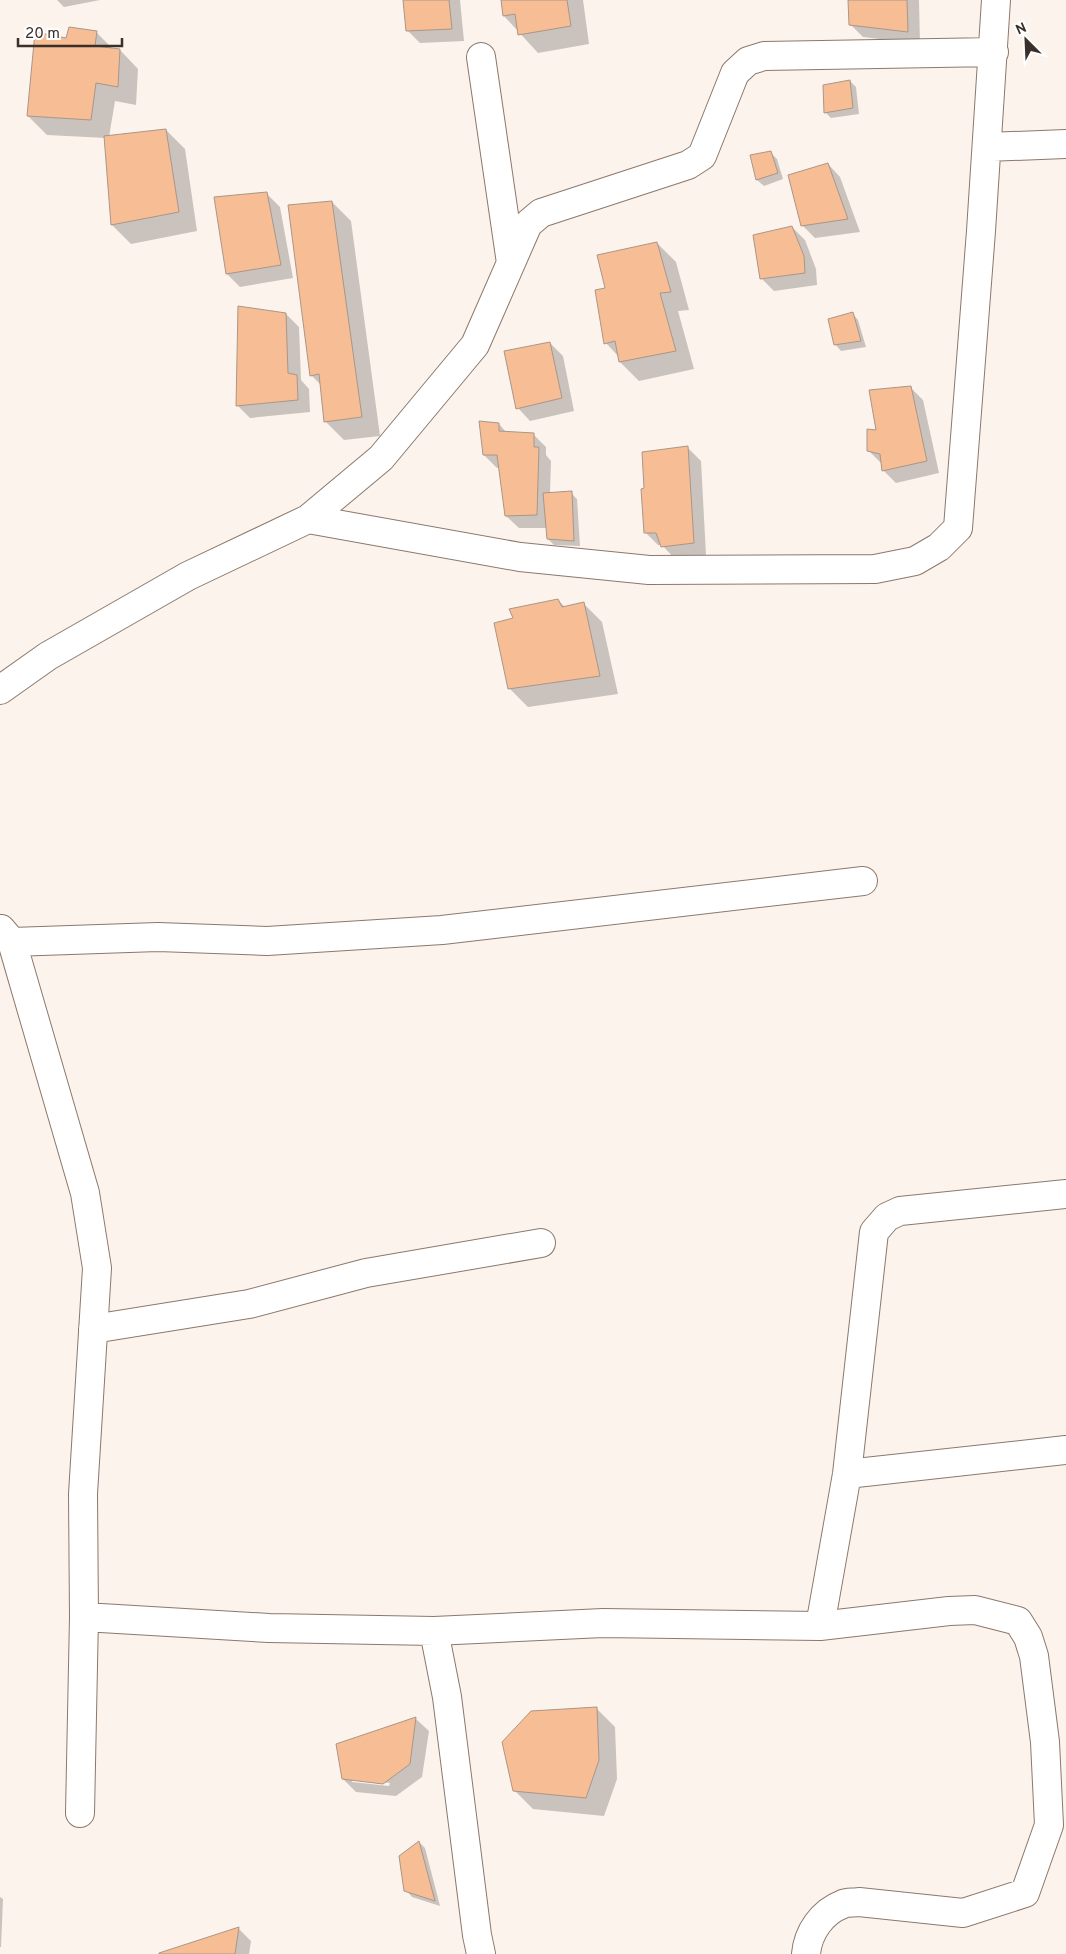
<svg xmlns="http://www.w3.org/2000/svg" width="1066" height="1954" font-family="Overpass,sans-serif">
<rect width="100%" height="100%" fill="#fcf3ed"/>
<path fill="#0003" fill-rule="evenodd" d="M57,0H100L64,7Z
M405,0H460L464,41L420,43L407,30Z
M503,0H583L589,44L538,53L504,16Z
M849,0H919L920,44L863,37L850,24Z
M96,32L114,50H120L138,69L136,105L115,101L109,137L166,130L185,149L197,231L131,244L112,225L106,138L47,135L28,116L67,39Z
M850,81L856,87L859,114L831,118L825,112Z
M771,153L777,159L783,179L764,186L757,180L751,156Z
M828,164L840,177L860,232L815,238L802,225Z
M267,194L280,207L293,278L240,287L227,274Z
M332,202L351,221L380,436L344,440L325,421L322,386L311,375Z
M792,227L805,240L816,269L817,285L774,291L761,278Z
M657,243L676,262L689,310L678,311L694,369L639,381L620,362L619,357L606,343V289Z
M852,313L858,320L866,347L841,351L835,344Z
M286,314L299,327L301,380L309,389L310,412L250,418L237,405Z
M550,343L563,356L574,411L530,421L518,408Z
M910,387L923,400L939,473L896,483L883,470L882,464L868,450L877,431Z
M499,424L507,433L533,434L546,447V455L551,461L550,494L571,493L577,499L580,546L554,545L548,539L547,528H519L506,516L500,467L497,468L484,455Z
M688,448L701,461L706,555L675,559L662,545H658L645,532Z
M558,600L565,607L583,603L602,622L618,694L528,707L509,688Z
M596,1708L615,1727L617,1779L604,1816L533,1809L514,1790Z
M416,1719L429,1731L422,1777L396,1796L356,1792L343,1779L338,1745ZM352,1779L390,1783L389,1786L352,1782Z
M419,1842L425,1848L440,1906L412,1897L406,1890Z
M0,1897L3,1899L1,1947H0Z
M238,1928L251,1941L249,1954H161Z"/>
<path fill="#f7bd95" stroke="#aa9688" d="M403,0H449L452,29L406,31Z
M501,0H567L571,26L518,35L515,14L503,16Z
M848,0H907L908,32L849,25Z
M69,27L97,31L95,46L120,49L118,87L96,83L91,120L27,116L35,32L66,38Z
M850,80L853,108L824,113L823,85Z
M166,129L179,212L111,225L104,136Z
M771,151L778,173L756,180L750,155Z
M828,163L848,219L801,226L788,175Z
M267,192L281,265L226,274L214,197Z
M332,201L362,417L324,422L319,374L310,376L288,205Z
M792,226L804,256L805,273L760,279L753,235Z
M657,242L671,292L660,293L676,351L619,362L615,341L604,344L595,290L605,288L597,255Z
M238,306L286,313L288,373L297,375L298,400L236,406Z
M853,312L861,341L834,345L828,319Z
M550,342L562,398L516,409L504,351Z
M911,386L927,461L882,471L880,454L867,451V429L876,430L869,390Z
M479,421L499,423V431L534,433V447H539L537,515L505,516L497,455H483Z
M688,446L694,543L661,547L656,533H644L641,489L644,488L642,452Z
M572,491L574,541L547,539L543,493Z
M558,599L562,607L584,602L600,676L508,689L494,623L513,618L509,609Z
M597,1707L599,1760L586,1798L513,1791L502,1742L531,1711Z
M416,1717L410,1764L383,1784L342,1779L336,1744Z
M419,1841L435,1901L404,1891L399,1856Z
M239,1927L235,1954H159V1953Z"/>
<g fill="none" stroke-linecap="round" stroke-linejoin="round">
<defs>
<path id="minor" d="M481,57L511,263
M987,147L1066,144
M308,519L520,557L649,570L875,569L915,561L939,547L958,528L981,231L996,0
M0,690L48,656L188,576L308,519L381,458L475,345L528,224L541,213L688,165L702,156L735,73L748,61L764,56L994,52
M1,929L12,942L85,1193L97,1268L83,1494L84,1617
M12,942L158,937L267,941L442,930L863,881
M93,1329L249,1304L366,1273L541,1243
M847,1474L1066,1450
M820,1626L847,1474L874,1232L887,1217L900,1211L1066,1194
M434,1631L447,1697L477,1935L481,1954
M80,1813L84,1617L269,1628L434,1631L603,1623L820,1626L949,1611L975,1610L1018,1621L1028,1637L1034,1656L1045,1742L1049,1825L1025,1893L963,1913L859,1902C854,1903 847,1902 843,1904C822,1912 808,1932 806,1954"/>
</defs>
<use href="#minor" stroke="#8c786a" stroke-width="30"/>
<use href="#minor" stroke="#fff" stroke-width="28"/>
</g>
<g transform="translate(1026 40) rotate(336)" stroke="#ffffff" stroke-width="4" paint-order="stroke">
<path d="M0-4L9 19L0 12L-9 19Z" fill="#39302b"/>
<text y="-8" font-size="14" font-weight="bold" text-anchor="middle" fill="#39302b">N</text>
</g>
<path d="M18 38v8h104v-8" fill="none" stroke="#39302b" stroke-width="2.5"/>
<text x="25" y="38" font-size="15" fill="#39302b" stroke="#ffffff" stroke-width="4" paint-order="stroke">20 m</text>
</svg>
